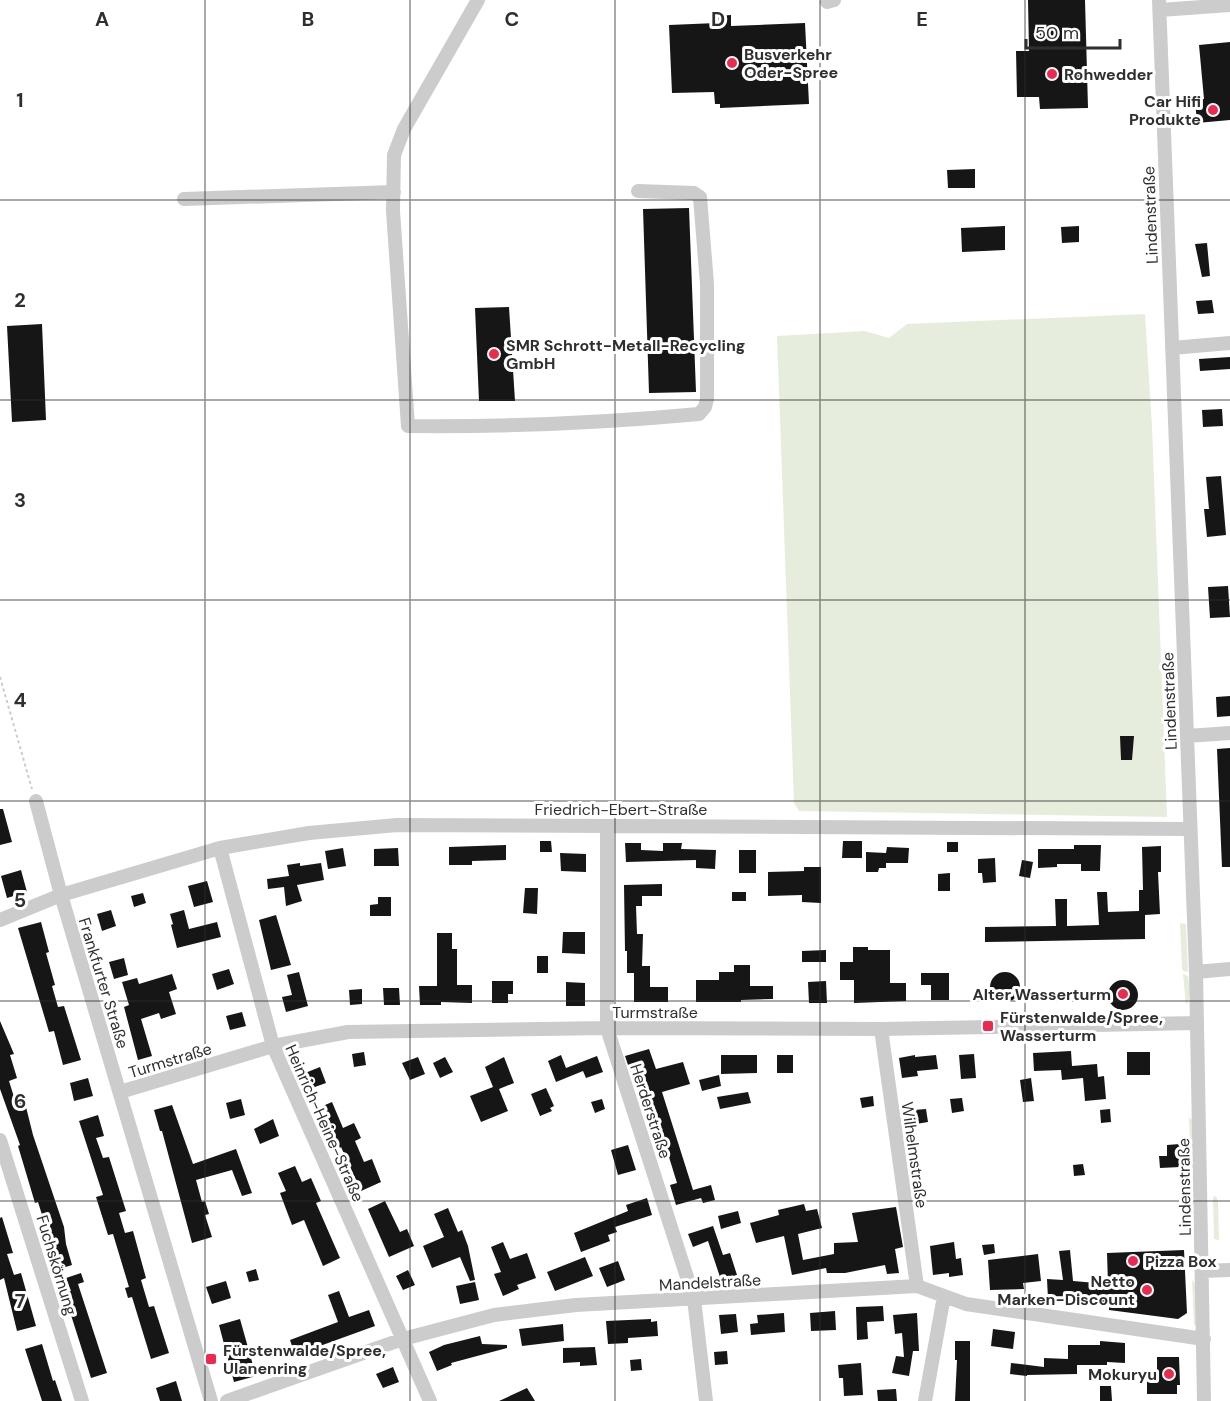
<svg xmlns="http://www.w3.org/2000/svg" width="1230" height="1401" font-family="'DM Sans',sans-serif">
<rect width="100%" height="100%" fill="#fff"/>
<path fill="#e7eddc" d="M1145,314L1152,426L1167,817L799,811L794,803L777,336L865,331L889,338L907,324Z
M1180,923L1186,924L1188,972L1183,971L1182,969Z
M1183,974L1188,976C1189,986 1192,997 1186,1005Z
M1189,1117L1192,1120L1193,1167L1191,1169Z
M1216,1196L1218,1201L1219,1240L1214,1239L1213,1197Z
M1192,1280L1196,1285V1324L1194,1326Z"/>
<path fill="#161616" d="M1028,0H1085L1088,108L1040,109L1039,97H1017L1016,51H1029Z
M731,15V26L805,23L809,104L720,108V104H715L714,92L672,93L669,25L717,23V16Z
M1230,42V120L1197,123L1195,100L1204,99L1199,45Z
M975,169V188H948L947,170Z
M689,208L696,392L649,393L643,209Z
M1005,226V250L962,252L961,228Z
M1079,226V242L1062,243L1061,227Z
M1207,243L1210,276L1202,277L1195,244Z
M1212,300L1214,313L1198,314L1196,301Z
M509,307L515,401H479L475,308Z
M42,324L46,420L12,422L7,326Z
M1230,357V369L1200,371L1199,359Z
M1222,409L1223,426L1203,427L1202,410Z
M1221,476L1226,535L1207,537L1204,509H1209L1206,477Z
M1228,586L1230,617L1210,618L1208,587Z
M1230,696V716L1217,717L1216,697Z
M1120,736H1134L1132,760H1121Z
M1230,748V867H1222L1217,749Z
M0,809H3L12,842L0,845Z
M540,841H551L552,852H540Z
M843,841H862V858H842Z
M947,842H958V852H947Z
M625,843H641V850L663,851V843H682L681,849L716,850L715,869L696,868V860L626,862Z
M506,845V860L472,861V865H449V847Z
M1074,845H1101L1100,871H1081V864H1057V867L1038,868V849H1074Z
M1161,846V872H1158L1160,914L1145,915V939L985,942V927L1056,926L1055,899H1067V926L1099,925L1097,892H1107L1108,912L1139,911V890H1143L1142,847Z
M887,847L909,848L908,863H886V868H879L878,872H866V852L886,853Z
M343,848L346,866L328,869L325,851Z
M398,848L399,866H374V849Z
M739,850H756V873H739Z
M560,853L586,854V872L561,871Z
M995,858L996,882L983,883L982,873H978V859Z
M1022,860L1033,862L1030,878L1019,876Z
M300,863V866L321,863L324,880L297,885L302,901L286,906L284,887L268,889L267,879L289,876L287,865Z
M804,867H821V903L802,902V895L768,896V872L804,871Z
M21,870L27,892L7,898L1,876Z
M950,873V891H938V874Z
M207,881L213,902L194,907L188,886Z
M662,884V896H642V906H636L637,934H643L642,966H650V987H668V1002H634V973H627V951H625L624,885Z
M525,888H538L537,914L523,913Z
M732,892H746V901H732Z
M143,893L146,903L134,907L131,896Z
M378,897H391V916H370V905L378,904Z
M111,910L116,926L102,931L97,914Z
M184,910L189,929L217,922L221,937L177,948L171,925L173,924L170,914Z
M276,915L291,965L271,970L259,920Z
M41,922L49,952L46,953L55,985L52,986L58,1007L64,1006L81,1060L63,1065L54,1031L49,1032L18,928Z
M563,932H585V954L562,953Z
M437,933H452V949H457V985H472V1003L441,1002V1005H420L419,986H437Z
M853,947H868V950H890V983H906V1001L854,1003V980H840V962H853Z
M826,950V962H802V951Z
M537,956H548V973H537Z
M124,958L128,975L114,979L109,962Z
M734,965H750V986H773V999L741,1000V1002H696V980H719V972H734Z
M229,969L234,984L217,990L212,974Z
M299,972L308,1006L286,1012L282,997L292,995L287,975Z
M990 987a15 15 0 1 1 30 0a15 15 0 1 1-30 0Z
M921,973H949V1000H931V985H921Z
M172,974L177,989L169,992L176,1014L161,1019L159,1013L141,1019L152,1056L138,1060L124,1007L129,1005L122,982L137,978L139,984Z
M1108 995a15 15 0 1 1 30 0a15 15 0 1 1-30 0Z
M492,981H513V994H508V1003H492Z
M826,981L827,1003H809L808,982Z
M566,982L585,983V1006H566Z
M383,988H399L400,1005H384Z
M362,989V1004L350,1005L349,990Z
M242,1012L246,1026L230,1030L226,1016Z
M0,1021L14,1054L10,1055L17,1078L9,1081L14,1097L22,1095L24,1099L33,1135L64,1227L66,1244L72,1265L56,1270L51,1251L53,1250L38,1202L35,1203L18,1146L20,1145L0,1089Z
M649,1049L656,1069L683,1062L690,1084L662,1092L693,1190L711,1185L715,1200L703,1203L701,1198L676,1205L670,1185L677,1183L644,1076L633,1080L625,1056Z
M1071,1051L1072,1066L1097,1064L1098,1077L1104,1076L1106,1099L1085,1101L1083,1078L1062,1080L1061,1070L1034,1071L1033,1053Z
M364,1052L366,1065L354,1067L352,1054Z
M1127,1052H1150V1075H1127Z
M974,1054L976,1078L961,1079L959,1055Z
M561,1055L566,1068L597,1056L603,1072L586,1078L583,1071L556,1082L548,1061Z
M721,1055H757V1073L721,1074Z
M777,1055H793V1073H777Z
M915,1055V1057L936,1055L938,1069L917,1071L918,1076L902,1078L899,1058Z
M418,1057L425,1074L410,1080L402,1063Z
M445,1057L453,1072L440,1078L433,1063Z
M504,1057L514,1083L499,1089L508,1111L481,1122L470,1096L493,1087L485,1067Z
M320,1067L326,1083L312,1088L305,1073Z
M719,1075L721,1086L702,1091L699,1080Z
M88,1078L93,1096L74,1101L70,1083Z
M1031,1078L1034,1101L1023,1102L1020,1080Z
M546,1088L554,1106L550,1108L552,1111L540,1116L531,1094Z
M748,1092L751,1103L720,1109L717,1097Z
M873,1096L874,1106L862,1108L860,1098Z
M962,1098L964,1111L952,1113L950,1099Z
M241,1099L245,1115L230,1119L226,1103Z
M602,1099L605,1109L595,1113L591,1102Z
M332,1102L343,1128L354,1123L361,1138L355,1141L364,1162L372,1159L381,1182L361,1191L341,1147L340,1148L327,1119L323,1121L318,1108Z
M172,1105L193,1164L236,1149L252,1193L242,1196L232,1170L196,1180L202,1202L205,1201L209,1214L205,1215L212,1237L192,1243L162,1131H160L154,1110Z
M926,1109L928,1122L916,1124L914,1110Z
M1110,1109L1111,1122L1101,1123L1100,1110Z
M98,1115L104,1136L96,1138L103,1158L109,1157L126,1211L119,1213L125,1233L133,1231L146,1278L141,1280L149,1307L154,1306L169,1353L151,1359L132,1297L128,1298L125,1288L129,1287L113,1234L108,1235L96,1197L103,1195L79,1121Z
M273,1119L279,1136L260,1144L254,1129Z
M1180,1144V1167L1160,1168L1159,1156H1167V1145Z
M628,1145L636,1170L618,1175L611,1150Z
M1083,1164L1085,1175L1074,1176L1073,1165Z
M295,1166L302,1182L311,1178L321,1201L316,1203L340,1258L323,1266L304,1220L292,1225L280,1193L286,1191L278,1173Z
M647,1198L652,1215L615,1227L617,1232L608,1235L610,1241L581,1252L574,1233L628,1211L626,1205Z
M385,1201L400,1232L407,1229L414,1246L389,1257L368,1209Z
M804,1204L806,1211L817,1209L822,1228L798,1234L803,1260L834,1254V1243L858,1242L852,1213L896,1207L903,1247L895,1249L899,1273L887,1274L885,1265L845,1273H827L826,1268L792,1275L784,1236L756,1243L750,1223L779,1215L778,1210Z
M448,1208L458,1232L462,1230L468,1246L475,1280L470,1281L460,1257L432,1268L423,1246L444,1237L434,1214Z
M738,1211L741,1223L721,1229L718,1216Z
M2,1217L13,1253L7,1254L14,1275L21,1273L36,1326L17,1331L4,1278L0,1280V1218Z
M713,1226L723,1255L730,1253L737,1275L721,1280L708,1241L693,1247L688,1234Z
M503,1242L510,1259L527,1253L536,1278L517,1285L519,1289L503,1296L494,1274L501,1272L491,1247Z
M954,1242L956,1259L961,1258L963,1275L949,1277V1273L933,1275L930,1246Z
M994,1244L995,1253L984,1255L982,1245Z
M1070,1250L1073,1281L1108,1284L1107,1253L1184,1250L1187,1313L1178,1319L1109,1310V1304L1048,1299L1047,1279L1063,1280L1059,1251Z
M1038,1254L1041,1281L1023,1283L1024,1289L990,1290L988,1260Z
M585,1257L593,1276L555,1291L547,1272Z
M618,1261L625,1280L607,1287L599,1268Z
M256,1269L259,1280L249,1282L246,1272Z
M408,1270L415,1285L403,1290L396,1276Z
M81,1273L84,1282L78,1284L107,1373L91,1378L64,1293L71,1291L66,1278Z
M226,1281L231,1298L212,1304L206,1287Z
M475,1282L479,1300L460,1304L456,1286Z
M339,1291L349,1317L369,1310L375,1326L295,1355L290,1340L338,1322L328,1295Z
M883,1306L884,1321L867,1322L868,1339L857,1340L856,1307Z
M835,1311L836,1330L811,1331L810,1313Z
M784,1313L785,1332L751,1335L750,1324L758,1323L757,1315Z
M917,1313L919,1351H913L909,1376L892,1373L896,1356L904,1357L902,1333L895,1334L893,1315Z
M736,1314L738,1332L721,1334L719,1315Z
M240,1319L256,1376L234,1382L219,1325Z
M651,1319V1322L657,1321L658,1336L628,1338V1343L608,1344L606,1321Z
M563,1324L564,1341L522,1346L519,1329Z
M993,1329L1015,1332L1013,1349L991,1346Z
M480,1336L482,1344L507,1345V1348L451,1363L452,1365L437,1371L429,1352L444,1345Z
M955,1341H970V1401H955L957,1360H955Z
M1100,1341L1125,1343V1363L1107,1362V1365H1077V1374L1027,1375V1376L1010,1374L1011,1363L1044,1367V1358L1068,1359V1345H1100Z
M42,1344L53,1381L55,1380L62,1401H42L25,1349Z
M595,1347L597,1365L580,1366V1362L563,1363V1348Z
M727,1351L728,1364L715,1365L714,1352Z
M1157,1357H1179L1180,1385H1177V1394H1147V1374H1157Z
M641,1359L642,1370L631,1371L630,1360Z
M861,1363L863,1395L844,1396L843,1378H839L838,1365Z
M393,1367L399,1382L383,1388L376,1374Z
M176,1381L182,1401H160L156,1388Z
M1100,1386H1111L1112,1401H1100Z
M527,1388L535,1401H499Z
M896,1389L897,1401H878L877,1390Z"/>
<g fill="none" stroke-linecap="round" stroke-linejoin="round">
<path stroke="#ccc" stroke-width="2" stroke-dasharray="3 3" stroke-linecap="butt" d="M0,677L32,789"/>
<path stroke="#ccc" stroke-width="14" d="M478,0L404,129L394,155L393,211L408,426C505,427 603,423 699,414L705,407L707,399V284L700,197L694,193L638,191
M1159,0L1196,972L1204,1401
M827,2L834,0
M1160,10L1230,5
M184,199L394,192
M1172,348L1230,343
M1187,736L1230,733
M36,801L61,895L211,1401
M607,826V1028L694,1299L706,1401
M220,848L273,1046L430,1401
M0,920L61,895L220,848L309,833L397,825L1190,829
M1196,972L1230,969
M881,1029L917,1286
M120,1092L273,1046L348,1032L607,1028L881,1029L1197,1023
M0,1140L82,1401
M1202,1271L1230,1270
M227,1401L403,1339L494,1315L576,1305L917,1286L966,1304L1204,1339
M925,1401L944,1296"/>
</g>
<path fill="none" stroke="#2f2f2f" stroke-width="1.5" stroke-opacity="0.55" d="M205,0V1401M410,0V1401M615,0V1401M820,0V1401M1025,0V1401M0,200H1230M0,400H1230M0,600H1230M0,801H1230M0,1001H1230M0,1201H1230"/>
<g fill="#ee2950" stroke="#fff" stroke-width="2">
<circle cx="732" cy="63" r="6"/>
<circle cx="1052" cy="74" r="6"/>
<circle cx="1213" cy="110" r="6"/>
<circle cx="494" cy="354" r="6"/>
<circle cx="1123" cy="994" r="6"/>
<rect x="982" y="1020" width="12" height="12" rx="3"/>
<circle cx="1133" cy="1261" r="6"/>
<circle cx="1147" cy="1290" r="6"/>
<rect x="205" y="1353" width="12" height="12" rx="3"/>
<circle cx="1169" cy="1374" r="6"/>
</g>
<g text-anchor="middle" stroke-width="6" stroke-linejoin="round" paint-order="stroke">
<g font-size="16" font-weight="bold" fill="#2f2f2f" stroke="#fff" text-anchor="start">
<text x="744" y="60">Busverkehr<tspan x="744" dy="18">Oder-Spree</tspan></text>
<text x="1064" y="80">Rohwedder</text>
<text x="1201" y="107" text-anchor="end">Car Hifi<tspan x="1201" dy="18">Produkte</tspan></text>
<text x="506" y="351">SMR Schrott-Metall-Recycling<tspan x="506" dy="18">GmbH</tspan></text>
<text x="1111" y="1000" text-anchor="end">Alter Wasserturm</text>
<text x="1000" y="1023">Fürstenwalde/Spree,<tspan x="1000" dy="18">Wasserturm</tspan></text>
<text x="1145" y="1267">Pizza Box</text>
<text x="1135" y="1287" text-anchor="end">Netto<tspan x="1135" dy="18">Marken-Discount</tspan></text>
<text x="223" y="1356">Fürstenwalde/Spree,<tspan x="223" dy="18">Ulanenring</tspan></text>
<text x="1157" y="1380" text-anchor="end">Mokuryu</text>
</g>
<g font-size="16" fill="#2f2f2f" stroke="#fff">
<text transform="translate(1150 215) rotate(-92)" y="6">Lindenstraße</text>
<text transform="translate(1169 701) rotate(-92)" y="6">Lindenstraße</text>
<text x="621" y="815">Friedrich-Ebert-Straße</text>
<text transform="translate(104 983) rotate(73)" y="6">Frankfurter Straße</text>
<text x="655" y="1018">Turmstraße</text>
<text transform="translate(170 1060) rotate(-17)" y="6">Turmstraße</text>
<text transform="translate(651 1111) rotate(72)" y="6">Herderstraße</text>
<text transform="translate(325 1123) rotate(66)" y="6">Heinrich-Heine-Straße</text>
<text transform="translate(915 1155) rotate(82)" y="6">Wilhelmstraße</text>
<text transform="translate(1184 1187) rotate(-91)" y="6">Lindenstraße</text>
<text transform="translate(57 1265) rotate(73)" y="6">Fuchskörnung</text>
<text transform="translate(710 1282) rotate(-3)" y="6">Mandelstraße</text>
</g>
</g>
<g font-size="20" text-anchor="middle" font-weight="bold" fill="#2f2f2f" stroke="#fff" stroke-width="6" stroke-linejoin="round" paint-order="stroke">
<text x="102" y="26">A</text>
<text x="308" y="26">B</text>
<text x="512" y="26">C</text>
<text x="718" y="26">D</text>
<text x="922" y="26">E</text>
<text x="20" y="107">1</text>
<text x="20" y="307">2</text>
<text x="20" y="507">3</text>
<text x="20" y="707">4</text>
<text x="20" y="907">5</text>
<text x="20" y="1108">6</text>
<text x="20" y="1308">7</text>
</g>
<path d="M1026 39v9h94v-9" fill="none" stroke="#2f2f2f" stroke-width="3"/>
<text x="1035" y="39" font-size="18" fill="#2f2f2f" stroke="#ffffff" stroke-width="4.5" paint-order="stroke">50 m</text>
</svg>
